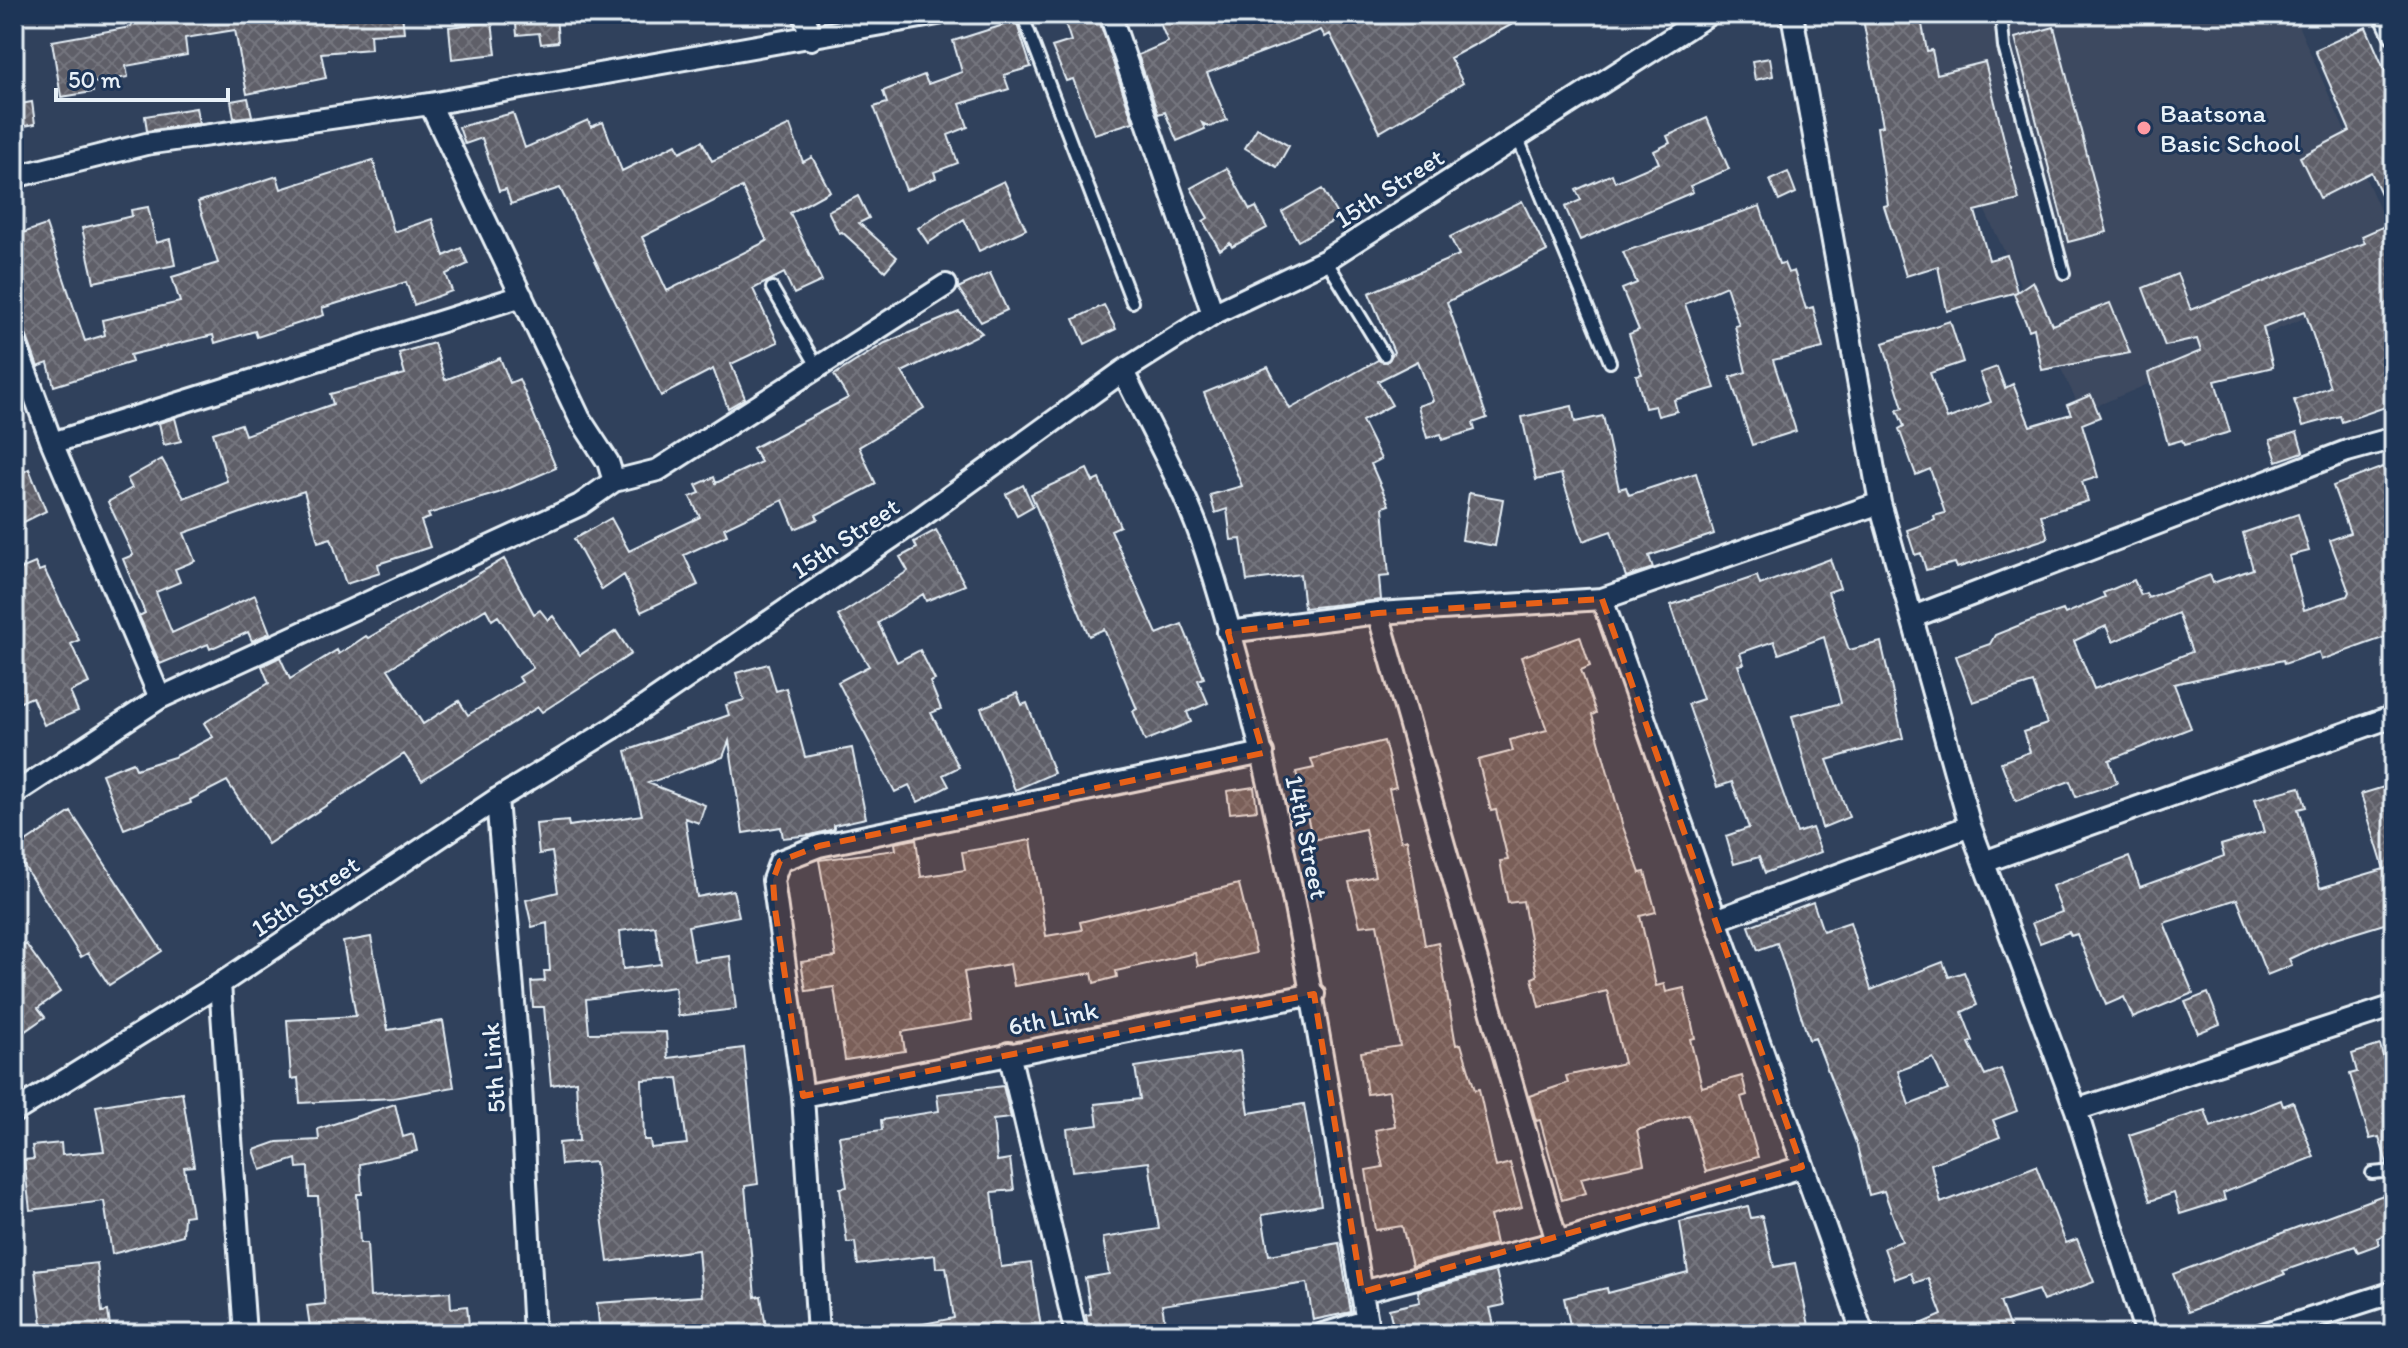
<svg xmlns="http://www.w3.org/2000/svg" width="2408" height="1348" font-family="Itim,sans-serif">
<defs>
<pattern id="building-cross-hatch" width="8" height="8" patternUnits="userSpaceOnUse" patternTransform="scale(2)"><rect width="8" height="8" fill="#5e5e68"/><path d="M0 0l8 8M0 8l8-8" fill="none" stroke="#75767e"/></pattern>
</defs>
<rect width="100%" height="100%" fill="#30415c"/>
<filter id="ink" filterUnits="userSpaceOnUse"><feTurbulence type="fractalNoise" baseFrequency=".0125" numOctaves="2"/><feDisplacementMap in="SourceGraphic" scale="16" xChannelSelector="R" yChannelSelector="G"/><feConvolveMatrix kernelMatrix="1 2 1 2 8 2 1 2 1" color-interpolation-filters="sRGB"/></filter>
<g filter="url(#ink)">
<path fill="#3e4a60" d="M1890,14H2293L2394,242V280L2082,412Z"/>
<path fill="url(#building-cross-hatch)" stroke="#e8f1f8" stroke-width="2" fill-rule="evenodd" d="M129,14H402L404,32L370,34L371,49L321,53L326,78L247,94L235,30L185,38L187,55L126,66L128,77L92,83L93,92L61,97L52,41L131,27Z
M515,14H556L558,42L541,44L539,33L517,35Z
M1082,14H1097L1133,122L1094,134L1073,79L1066,81L1052,47L1071,41L1064,20Z
M1156,14H1531L1450,58L1463,83L1380,132L1330,34L1325,37L1321,30L1207,73L1227,120L1210,127L1202,123L1205,129L1177,141L1165,112L1158,114L1138,55L1168,42Z
M1862,14H1920L1927,51L1932,50L1937,74L1985,62L2019,200L1975,211L1989,260L2007,255L2017,292L1947,311L1938,266L1906,276L1884,206L1888,205L1877,127L1883,126Z
M1016,21L1031,67L1004,75L1009,89L960,104L968,127L948,135L958,163L934,172L936,178L906,190L874,107L887,103L883,91L924,75L928,84L962,72L953,41Z
M492,22L496,54L452,59L449,27Z
M2054,27L2107,232L2068,242L2015,38Z
M2366,27L2394,92V404L2342,422L2340,416L2303,426L2294,400L2330,387L2305,311L2263,327L2273,367L2215,381L2230,432L2184,445L2182,440L2168,444L2148,373L2201,351L2197,339L2165,346L2143,288L2177,274L2191,310L2365,243L2362,236L2394,222L2371,172L2320,198L2300,157L2350,131L2315,50Z
M1770,58L1773,76L1755,80L1752,61Z
M248,98L252,116L234,118L231,101Z
M32,102L35,124L14,128V105Z
M196,108L199,123L147,131L145,116Z
M513,113L525,148L588,120L591,127L603,122L622,171L676,144L680,152L702,141L712,161L790,125L803,162L812,157L830,191L790,213L822,281L794,294L784,273L753,289L778,342L731,364L745,398L728,408L713,369L661,396L560,188L511,204L506,189L499,191L482,138L465,144L459,127ZM742,187L767,241L667,291L642,237Z
M1707,118L1729,169L1690,186L1693,192L1580,240L1565,207L1581,200L1576,190L1612,174L1615,182L1659,163L1654,151L1670,143L1667,136Z
M1257,128L1289,146L1277,167L1245,148Z
M373,160L394,232L432,219L444,256L461,248L468,264L446,274L452,291L414,305L406,282L322,308L324,315L257,337L255,331L215,343L213,335L130,355L132,362L54,386L48,363L38,367L14,301V236L46,225L85,341L105,335L102,320L180,302L172,277L218,263L198,202L277,176L281,189Z
M1227,168L1250,210L1256,207L1267,228L1232,247L1230,243L1220,250L1203,221L1208,218L1191,188Z
M1788,172L1796,193L1779,201L1770,180Z
M1004,181L1026,229L979,251L964,219L928,243L918,228L951,206Z
M1322,189L1339,218L1298,241L1282,212Z
M858,196L869,218L859,223L897,257L885,271L842,232L839,233L828,211Z
M1522,201L1547,251L1447,302L1487,418L1473,423L1475,430L1442,440L1441,434L1427,438L1418,406L1433,401L1418,361L1378,381L1392,405L1362,421L1381,459L1371,464L1389,505L1383,507L1389,576L1379,577L1381,600L1304,608L1300,574L1247,581L1241,539L1231,540L1227,509L1215,513L1210,495L1242,486L1204,393L1268,367L1290,409L1378,360L1387,362L1394,352L1369,293L1459,255L1450,237Z
M1760,206L1779,264L1784,263L1788,273L1794,271L1806,309L1813,307L1823,348L1773,360L1796,431L1752,445L1730,377L1746,372L1735,326L1739,325L1726,286L1685,304L1715,388L1674,400L1677,411L1658,416L1655,406L1645,408L1636,375L1642,374L1629,334L1639,330L1622,289L1637,283L1623,252Z
M148,207L156,243L170,239L175,265L94,282L82,228L132,216L131,210Z
M990,273L1007,310L981,322L958,288Z
M2033,281L2052,325L2110,303L2130,353L2042,370L2034,328L2029,330L2014,294Z
M1104,305L1116,329L1085,344L1074,319Z
M959,312L982,333L902,372L924,408L859,447L876,484L816,515L818,519L795,529L783,500L724,528L727,535L684,555L698,585L641,612L624,575L602,590L574,539L611,518L629,551L700,517L690,497L700,493L696,485L714,477L716,483L761,462L753,448L848,398L834,375L885,343Z
M1950,321L1963,362L1930,373L1947,419L1991,402L1980,373L1997,367L2005,388L2013,384L2030,426L2071,414L2067,405L2091,395L2100,417L2082,424L2098,477L2082,482L2088,501L2041,515L2048,538L1957,568L1955,563L1926,570L1921,553L1915,555L1907,530L1935,520L1934,516L1945,513L1930,469L1916,475L1899,429L1904,426L1897,410L1903,408L1883,343Z
M434,343L445,380L500,358L510,383L519,379L556,468L498,493L428,514L430,518L421,521L430,547L378,564L380,573L346,584L331,538L318,542L304,491L184,533L195,561L175,569L180,582L156,592L172,633L255,595L270,633L252,641L248,632L210,649L208,644L160,664L139,616L145,613L123,559L133,555L108,502L132,488L127,479L162,459L184,498L227,481L213,433L241,424L245,435L333,404L330,394L405,374L399,353Z
M1572,406L1575,422L1603,416L1619,489L1626,487L1629,495L1696,473L1714,534L1649,556L1653,568L1626,577L1611,531L1583,541L1561,474L1536,480L1522,417Z
M175,418L181,441L164,445L159,423Z
M2297,432L2303,452L2277,461L2270,440Z
M2383,467L2394,497V634L2321,660L2319,652L2284,664L2283,660L2174,684L2191,728L2109,760L2117,783L2076,797L2070,781L2016,801L2001,762L2030,752L2023,732L2047,724L2033,683L1973,702L1956,656L1990,644L1995,635L2025,623L2063,610L2065,614L2105,597L2103,593L2134,580L2141,595L2146,593L2148,598L2210,575L2213,583L2253,569L2243,533L2298,514L2309,551L2289,556L2304,610L2347,596L2349,592L2330,540L2350,533L2333,486ZM2178,613L2192,652L2094,689L2074,641L2106,626L2113,642Z
M29,469L46,511L14,527V477Z
M1087,469L1093,482L1099,479L1120,526L1111,530L1157,634L1182,624L1204,678L1198,680L1208,703L1187,712L1191,722L1145,741L1133,711L1137,709L1104,629L1089,636L1031,494Z
M1023,485L1033,506L1017,515L1006,494Z
M1469,493L1503,499L1495,546L1462,540Z
M936,530L965,585L926,601L923,594L878,623L897,662L920,650L935,680L930,682L941,709L931,713L959,767L943,775L949,786L918,802L909,785L895,792L838,682L869,666L838,616L908,571L900,557L917,548L914,542Z
M504,559L534,614L540,610L548,620L553,616L580,655L616,631L631,654L542,712L538,707L422,780L404,754L268,844L227,781L190,800L191,803L124,829L102,774L133,762L136,769L174,757L213,737L204,723L269,683L262,666L280,657L290,679L337,650L339,654L366,636L368,638ZM486,609L492,620L498,616L533,668L519,677L522,682L468,715L459,701L423,724L388,669Z
M1830,559L1840,588L1828,592L1849,650L1881,642L1903,738L1827,760L1849,817L1822,828L1792,716L1841,703L1824,637L1779,654L1774,641L1740,653L1744,664L1738,665L1797,833L1812,828L1821,852L1765,873L1759,857L1734,864L1726,836L1749,828L1732,782L1717,787L1688,704L1703,699L1671,605L1757,576L1760,585Z
M35,563L39,571L44,569L79,640L71,644L89,683L70,692L78,711L44,725L32,697L14,705V572Z
M1580,636L1590,666L1581,670L1596,713L1592,715L1623,827L1640,873L1645,872L1656,912L1640,916L1656,986L1664,984L1666,992L1684,988L1695,1038L1690,1039L1702,1087L1742,1076L1747,1095L1741,1097L1758,1157L1706,1172L1689,1115L1637,1130L1644,1164L1581,1178L1586,1193L1562,1200L1540,1120L1536,1121L1529,1096L1568,1083L1566,1076L1624,1063L1607,991L1539,1007L1532,978L1537,976L1523,901L1508,903L1500,861L1508,860L1496,810L1491,811L1478,760L1513,751L1510,740L1547,730L1521,657Z
M768,664L776,691L786,688L805,757L852,748L866,818L834,825V829L811,835L783,838L781,827L743,833L729,741L723,757L648,783L705,805L699,823L685,818L697,897L733,890L739,916L688,926L694,961L730,956L736,1009L678,1016L675,987L586,999L589,1033L666,1032L668,1058L744,1048L758,1184L745,1186L755,1297L761,1296L767,1334H600L597,1303L702,1296L698,1250L608,1262L595,1162L561,1165L559,1143L579,1141L576,1081L551,1085L544,1007H533L531,982L545,981L544,971H550L547,923L532,927L526,900L558,892L552,852L539,854L536,824L568,821L569,826L642,815L626,751L729,715L726,705L744,700L736,673ZM655,926L661,964L623,969L620,931ZM678,1078L687,1144L651,1148L650,1140H644L642,1080Z
M1017,693L1022,705L1027,703L1054,773L1015,790L981,708Z
M1384,741L1396,787L1389,789L1401,841L1407,839L1425,945L1438,942L1456,1045L1461,1044L1475,1090L1479,1089L1496,1167L1510,1163L1522,1207L1490,1216L1496,1244L1412,1266L1402,1226L1375,1230L1366,1170L1383,1167L1375,1130L1395,1126L1389,1091L1367,1094L1361,1052L1400,1046L1377,924L1360,926L1349,882L1375,876L1365,829L1313,840L1296,772L1314,768L1311,759Z
M2394,784V921L2325,942L2289,959L2292,965L2267,975L2237,899L2164,923L2193,993L2133,1018L2124,997L2106,1005L2077,934L2071,936L2069,932L2040,943L2032,923L2062,912L2052,886L2129,857L2140,887L2195,867L2224,856L2221,845L2264,832L2255,799L2300,787L2306,807L2298,809L2320,888L2384,869L2361,794Z
M1254,787L1257,810L1230,813L1227,791Z
M71,812L162,951L109,985L88,953L81,957L14,850Z
M916,839L921,877L965,870L962,852L1031,840L1046,936L1082,930L1080,922L1239,884L1256,953L1198,966L1195,953L1116,971L1117,977L1094,983L1092,973L1014,986L1010,964L964,972L972,1020L902,1032L905,1051L845,1060L834,987L806,991L801,962L836,957L819,860L896,850L895,843Z
M1813,902L1823,931L1850,922L1871,990L1943,962L1949,977L1964,972L1977,1005L1962,1012L1973,1041L1969,1043L1985,1075L2001,1069L2017,1111L1993,1120L2000,1137L1931,1164L1941,1203L2036,1166L2066,1243L2077,1239L2094,1282L2043,1301L2038,1290L2000,1302L2012,1334H1898L1942,1315L1928,1278L1915,1283L1911,1273L1895,1279L1884,1248L1902,1241L1884,1191L1869,1195L1857,1146L1815,1038L1809,1040L1777,943L1758,950L1749,926ZM1933,1058L1948,1090L1909,1105L1898,1071Z
M371,937L388,1030L443,1021L454,1087L393,1098L300,1103L298,1078L291,1079L287,1020L356,1016L343,942Z
M26,944L60,992L38,1008L45,1017L14,1039V952Z
M2208,993L2220,1024L2198,1033L2185,1002Z
M2380,1045L2386,1067L2394,1065V1163L2387,1164L2379,1137L2370,1139L2350,1074L2357,1072L2352,1054Z
M1240,1051L1249,1113L1304,1104L1321,1205L1262,1215L1269,1255L1339,1243L1351,1312L1313,1320L1307,1283L1162,1305L1167,1334H1089L1086,1315L1091,1314L1085,1278L1109,1274L1103,1238L1159,1229L1149,1162L1072,1171L1067,1129L1098,1125L1095,1104L1140,1099L1135,1067Z
M1003,1086L1011,1118L993,1120L997,1161L1010,1159L1014,1190L992,1192L1001,1267L1031,1263L1042,1334H919L918,1325L954,1318L946,1267L936,1268L935,1255L858,1265L855,1242L847,1243L840,1188L847,1187L839,1136L882,1130L881,1120L939,1111L937,1094Z
M182,1092L194,1166L184,1167L192,1215L184,1216L183,1235L112,1254L104,1201L30,1210L24,1160L34,1159L32,1146L61,1143L62,1155L104,1151L96,1106Z
M2281,1100L2283,1106L2293,1102L2314,1157L2223,1193L2225,1200L2180,1214L2174,1193L2150,1201L2129,1135L2205,1110L2211,1127Z
M395,1104L403,1137L413,1134L417,1151L360,1164L362,1194H357L360,1243H367L370,1297L450,1292L451,1308L467,1306L470,1334H311L307,1306L325,1304L318,1197H309L308,1167L297,1168L296,1159L261,1170L254,1150L277,1142L319,1140L318,1129Z
M2394,1191V1232L2377,1238L2380,1244L2358,1252L2355,1246L2283,1271L2285,1274L2188,1312L2173,1274Z
M1748,1206L1751,1218L1762,1216L1774,1267L1795,1263L1811,1334H1738L1736,1325L1702,1334H1572L1564,1298L1607,1288L1608,1293L1688,1272L1680,1222Z
M97,1263L102,1312L108,1311L111,1334H51L49,1323L42,1324L35,1270Z
M1496,1271L1504,1305L1490,1308L1496,1334H1443L1441,1325L1395,1334L1389,1309L1420,1302L1418,1291Z"/>
<g fill="none" stroke-linecap="round" stroke-linejoin="round">
<defs>
<path id="service" d="M1022,14L1132,302
M2001,14L2004,47L2064,273
M1517,136L1610,362
M1326,260L1384,355
M772,288L818,368
M2372,1173L2394,1171"/>
<path id="minor" d="M804,14L811,39
M1110,14L1213,314
M1792,14L1880,503L1970,826L2076,1110L2146,1334
M2385,14L2394,33
M14,177L146,144L430,104L938,14
M14,340L52,443L160,698
M1123,371C1151,430 1186,490 1206,552C1288,807 1324,1071 1369,1334
M52,443L522,296
M614,481L658,470L946,285
M1602,599L1863,1334
M1378,613L1557,1242
M1913,617L2347,451L2394,438
M1228,632L1378,613L1602,599L1880,503
M14,794L160,698L580,505L614,481L608,462L580,419L430,104
M497,799L521,1086L534,1334
M1984,862L2394,716
M1716,920L1970,826
M220,984L245,1334
M1009,1053L1076,1334
M803,1096L1314,994
M2076,1110L2394,1006
M14,1112L220,984L497,799L612,729L913,523L1123,371L1213,314L1326,260L1709,14
M1362,1292L1557,1242L1802,1167
M818,1334L803,1096L773,880L780,861L819,846L1263,753
M1323,1334L1366,1321
M2263,1334L2394,1292"/>
</defs>
<use href="#service" stroke="#e8f1f8" stroke-width="16"/>
<use href="#minor" stroke="#e8f1f8" stroke-width="26"/>
<use href="#service" stroke="#1d3557" stroke-width="10"/>
<use href="#minor" stroke="#1d3557" stroke-width="20"/>
</g>
</g>
<path fill="#e86118" fill-opacity="0.2" stroke="#e86118" stroke-width="6" stroke-dasharray="16 10" stroke-linejoin="round" d="M1602,599L1802,1167L1362,1292L1314,994L803,1096L775,909L773,880L780,861L819,846L1263,753L1228,632L1378,613Z"/>
<circle fill="#ff9aa2" stroke="#1d3557" stroke-width="3" cx="2144" cy="128" r="8"/>
<g text-anchor="middle" stroke-width="6" stroke-linejoin="round" paint-order="stroke">
<g font-size="26" fill="#e8f1f8" stroke="#1d3557" text-anchor="start">
<text x="2160" y="122">Baatsona<tspan x="2160" dy="30">Basic School</tspan></text>
</g>
<g font-size="26" fill="#e8f1f8" stroke="#1d3557">
<text transform="translate(1389 188) rotate(-33)" y="9">15th Street</text>
<text transform="translate(845 538) rotate(-34)" y="9">15th Street</text>
<text transform="translate(1307 837) rotate(78)" y="9">14th Street</text>
<text transform="translate(305 896) rotate(-34)" y="9">15th Street</text>
<text transform="translate(1053 1018) rotate(-11)" y="9">6th Link</text>
<text transform="translate(493 1068) rotate(-94)" y="9">5th Link</text>
</g>
</g>
<rect width="2408" height="1348" fill="none" stroke="#1d3557" stroke-width="48"/>
<rect x="24" y="24" width="2360" height="1300" fill="none" stroke="#e8f1f8" stroke-width="3" filter="url(#ink)"/>
<path d="M56 88v12h172v-12" fill="none" stroke="#e8f1f8" stroke-width="4"/>
<text x="68" y="88" font-size="24" fill="#e8f1f8" stroke="#1d3557" stroke-width="6" paint-order="stroke">50 m</text>
</svg>
